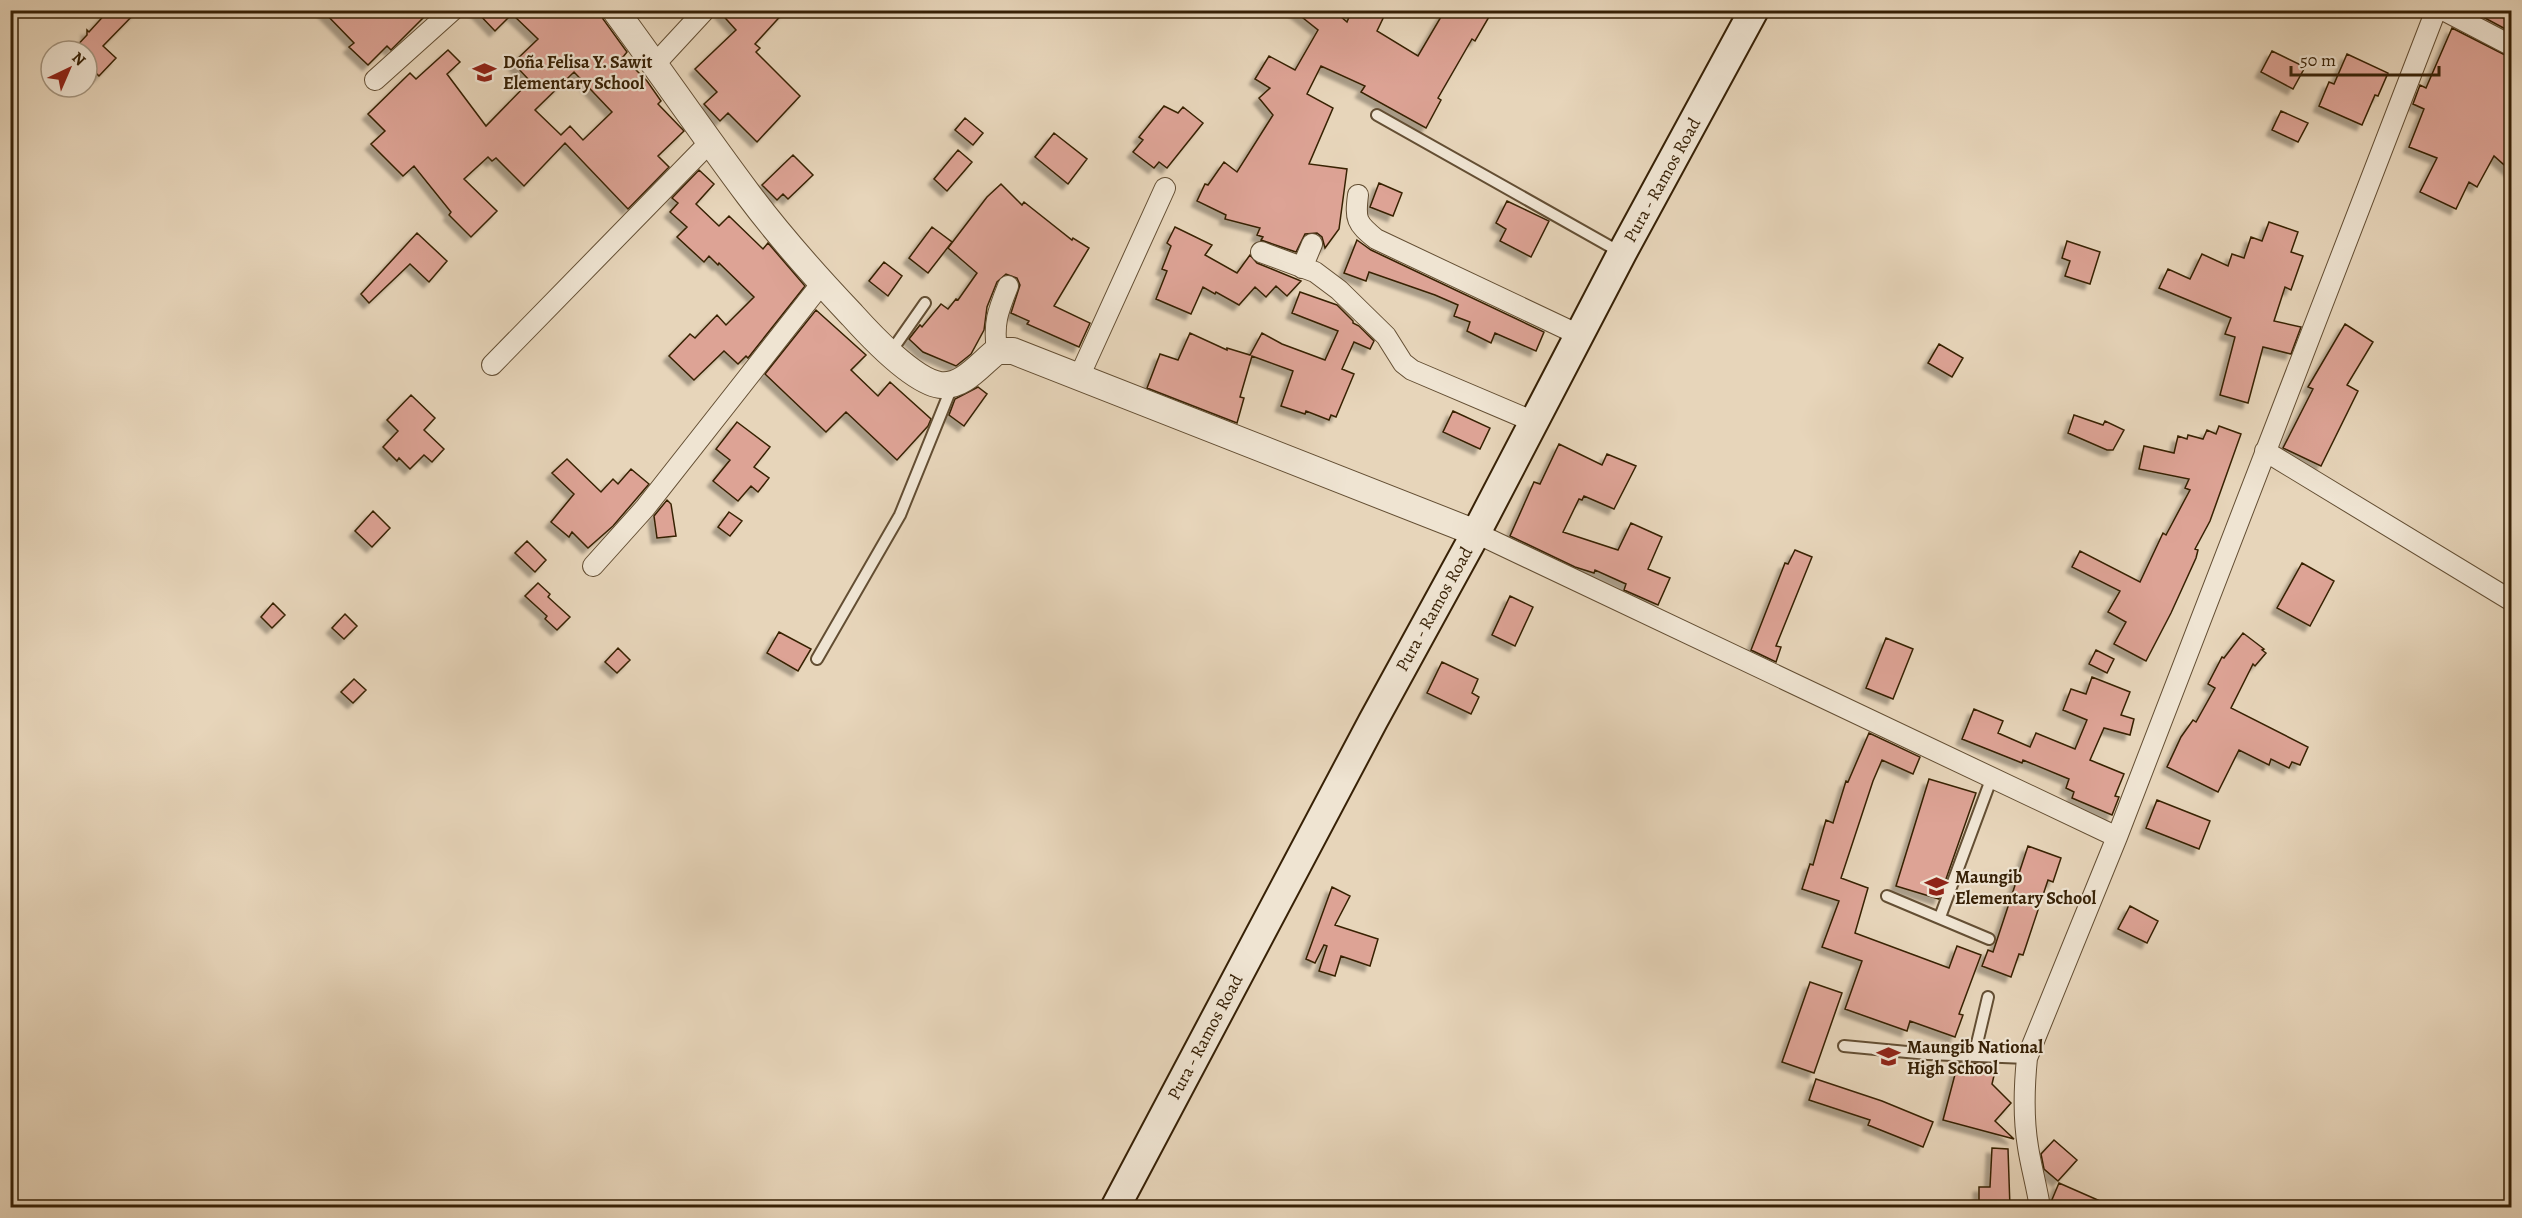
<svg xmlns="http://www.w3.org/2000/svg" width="2522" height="1218" font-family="Alegreya,serif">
<defs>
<filter id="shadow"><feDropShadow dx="-5.5" dy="5.5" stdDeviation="1.5" flood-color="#0004"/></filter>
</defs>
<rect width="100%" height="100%" fill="#e7d5ba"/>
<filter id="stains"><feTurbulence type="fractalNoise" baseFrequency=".00333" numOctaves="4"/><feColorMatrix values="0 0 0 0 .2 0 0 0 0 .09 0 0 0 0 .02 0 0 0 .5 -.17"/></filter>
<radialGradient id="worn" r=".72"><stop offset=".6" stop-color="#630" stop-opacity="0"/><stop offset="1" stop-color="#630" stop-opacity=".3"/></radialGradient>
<path fill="#dda395" stroke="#372106" stroke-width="1.5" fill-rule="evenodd" filter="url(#shadow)" d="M109,10H138L103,46L116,58L99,76L87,64V51H72L87,35V30L89,32Z
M322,10H431L391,50L387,46L368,65L349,47L354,43Z
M475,10H600L603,19L627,52L623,57L647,81L661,101L658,104L684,131L658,156L669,167L628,209L565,143L524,186L496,158L492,161L488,157L464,179L497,211L471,237L449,215L451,212L414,166L403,176L371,144L385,131L368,114L410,73L416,79L448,50L460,62L447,74L486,126L530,81L513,63L538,39L512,14L495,31ZM574,72L612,112L583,140L570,126L561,135L535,110Z
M718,10H786L755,44L760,48L756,52L800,96L757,142L728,113L720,121L704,104L717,92L695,69L736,30Z
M1293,10H1333L1347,22L1352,10H1387L1377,31L1418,56L1445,10H1493L1475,41L1472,39L1438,98L1441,100L1426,128L1361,92L1365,86L1321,66L1307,94L1333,108L1309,164L1347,169L1339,229L1325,248L1322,237L1317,233L1305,234L1296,252L1261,240L1263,237L1257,235L1260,228L1225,219L1226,215L1197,201L1205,184L1208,185L1224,162L1237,172L1273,115L1259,98L1270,88L1255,79L1269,56L1295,70L1318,30Z
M2470,10H2505L2502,17L2511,21V32Z
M2452,28L2511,58V171L2494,156L2477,187L2469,182L2456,209L2420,192L2437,158L2409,147L2424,109L2413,104L2420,85L2426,88Z
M2272,51L2305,67L2293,89L2261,72Z
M2347,54L2388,73L2378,96L2375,95L2362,125L2319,106L2329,82L2334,84Z
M1164,106L1178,113L1183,107L1203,123L1167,168L1159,162L1154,168L1133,152L1143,140L1139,137Z
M2281,111L2308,123L2298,142L2272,130Z
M965,118L983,133L973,145L955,130Z
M1054,133L1087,159L1068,184L1035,157Z
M958,150L972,162L947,191L934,179Z
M793,155L813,175L788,199L783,194L777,200L762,185Z
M699,170L714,184L696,204L719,226L729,216L763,249L768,243L805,286L748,358L746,356L738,364L724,351L694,380L669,356L690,334L695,338L717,315L726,325L754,297L719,263L718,265L709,256L704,262L677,237L687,227L670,212L678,203L672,198Z
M1379,183L1402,193L1393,216L1370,207Z
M1001,184L1022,205L1024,202L1072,240L1073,238L1089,248L1054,306L1090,323L1079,347L1027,324L1029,321L1011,313L1020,285L1017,278L1006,274L997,282L987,307L984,330L971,354L956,366L923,352L909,339L920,325L922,327L941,304L948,309L956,299L958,300L977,273L948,248L987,197Z
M1507,201L1549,221L1531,257L1500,241L1506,229L1496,223Z
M2269,222L2298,232L2291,252L2303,256L2291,290L2285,287L2274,321L2301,327L2291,354L2263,347L2248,403L2220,395L2235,337L2225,334L2231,318L2159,288L2168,269L2190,279L2202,254L2228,266L2232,254L2244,258L2251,237L2262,241Z
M932,227L952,242L928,273L909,258Z
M1175,227L1212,245L1205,255L1237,273L1250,255L1257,263L1301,281L1287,296L1276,286L1266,297L1255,287L1239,305L1216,292L1215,294L1203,287L1191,314L1156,299L1167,271L1162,269L1171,246L1167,243Z
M417,233L447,261L429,282L410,264L369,303L361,294Z
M1357,240L1371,250L1544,332L1536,351L1495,333L1491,343L1467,331L1470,322L1454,316L1458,305L1435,295L1369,272L1366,281L1344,273Z
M2067,241L2100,252L2090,284L2065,276L2070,261L2062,258Z
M884,262L902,276L888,296L869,281Z
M1300,292L1337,305L1353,321V323L1359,326L1374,341L1370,349L1354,342L1342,369L1354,374L1336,417L1331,415L1329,420L1306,411L1305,414L1281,406L1293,371L1252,356L1240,397L1244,398L1237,423L1147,388L1160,354L1178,360L1190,333L1227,350V348L1250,355L1262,333L1282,344L1325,360L1338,331L1292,313Z
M816,310L866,355L851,370L878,396L890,382L931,419L928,426L897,460L846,412L826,432L765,374Z
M2345,324L2373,342L2347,385L2358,391L2321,466L2283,448L2313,389L2308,387Z
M1939,344L1963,358L1952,377L1928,363Z
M978,387L987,394L964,426L949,415L955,399Z
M411,395L435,418L424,430L444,449L432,462L424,455L410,469L399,458L397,461L383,447L398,431L387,420Z
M1453,411L1490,428L1480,449L1443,432Z
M2074,415L2103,425L2105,421L2124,430L2113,450H2107L2068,433Z
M737,422L770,447L754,467L769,478L758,492L751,486L738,501L713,481L730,460L716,449Z
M2219,426L2241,434L2210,521L2195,549L2198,550L2196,558L2171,613L2146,661L2114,644L2126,622L2108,612L2120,591L2072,567L2080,551L2140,582L2163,533L2166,535L2190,490L2185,488L2189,479L2139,469L2144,446L2174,453L2178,436L2187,439L2188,435L2203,439L2207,430L2216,434Z
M1559,444L1602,465L1607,454L1636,466L1614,509L1584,496L1582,500L1579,499L1563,532L1618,550L1631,523L1662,537L1648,569L1670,578L1658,605L1624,590L1626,584L1595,570L1594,573L1575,567L1510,536L1534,482L1540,484Z
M567,459L601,492L613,479L618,484L631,469L649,484L613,526L588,548L572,532L569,537L551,522L574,494L552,473Z
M667,500L671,504L676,536L657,538L654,516Z
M373,511L390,528L372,547L355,531Z
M729,512L742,521L730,536L718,527Z
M527,541L546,560L535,572L515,553Z
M1795,550L1812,557L1776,646L1781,647L1776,662L1751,650L1785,563L1788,564Z
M2302,563L2334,581L2310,626L2277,608Z
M538,583L550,594L548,597L570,617L557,630L545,619L547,616L525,596Z
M1510,596L1533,607L1515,646L1492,635Z
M273,603L285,615L272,628L261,617Z
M345,614L357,626L344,639L332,628Z
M779,632L811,649L798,671L767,653Z
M2243,633L2264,649L2262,650L2266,653L2255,666L2253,664L2231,708L2308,747L2300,765L2292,762L2289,768L2271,759L2269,765L2239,750L2218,792L2167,767L2181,737L2193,720L2196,722L2215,688L2208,684L2222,657L2224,658Z
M1886,638L1913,649L1893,699L1866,688Z
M618,648L630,660L617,673L605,662Z
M2096,650L2114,659L2107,673L2089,664Z
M1442,662L1478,679L1472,693L1479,697L1471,714L1427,693Z
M2092,677L2130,692L2121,715L2134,719L2130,735L2104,728L2090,760L2124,774L2115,796L2119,797L2112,815L2072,798L2074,792L2066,788L2069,779L2023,760L2022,763L1962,739L1974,709L2003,721L1998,733L2030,747L2036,733L2075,749L2087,720L2063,710L2071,689L2086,694Z
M354,679L366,690L353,703L341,692Z
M1869,733L1920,757L1913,774L1882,760L1873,781L1841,878L1868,888L1855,933L1949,968L1957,946L1981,955L1959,1014L1963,1015L1955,1037L1910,1021L1907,1031L1845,1009L1862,961L1822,947L1839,901L1802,889L1810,864L1813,865L1826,820L1833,823L1846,781L1848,782Z
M1929,779L1976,793L1939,899L1896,886Z
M2157,800L2210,821L2199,849L2146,828Z
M2028,846L2061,858L2053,882L2048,880L2023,955L2019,954L2011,977L1982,966L1988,950L1993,952Z
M1332,887L1350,896L1335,925L1378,939L1370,966L1341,956L1335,976L1319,971L1327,946L1324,945L1315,963L1306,959Z
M2130,906L2158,921L2147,943L2118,929Z
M1810,982L1842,993L1814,1073L1782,1062Z
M1958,1063L1985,1064L1996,1067L1992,1084L2011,1103L1995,1121L2014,1139L1943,1120Z
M1816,1079L1882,1101L1933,1122L1923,1147L1868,1125L1870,1120L1809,1100Z
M2054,1140L2077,1160L2058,1181L2044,1169L2041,1154Z
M1992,1148L2008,1149L2010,1208H1979V1187H1990Z
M2059,1183L2116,1208H2052L2051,1202Z"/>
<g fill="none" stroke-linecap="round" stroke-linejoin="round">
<defs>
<path id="service" d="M1377,115L1620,252
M890,353L925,303
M817,659L900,515L953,384
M1887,896L1989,939
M1940,917L1992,777
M1844,1046L1928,1054L2027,1058
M1974,1056L1988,997"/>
<path id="minor" d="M2443,10L2512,46
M655,64L705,10
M375,80L453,10
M1358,195C1355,219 1356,223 1376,239L1579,335
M1261,252L1315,272L1339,290L1386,336L1403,363L1412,370L1532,421
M1302,268L1312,244
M997,351C993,323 998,311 1008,286
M492,365L710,142
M1079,377L1165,188
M2265,451L2512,601
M1476,533L2117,837
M593,566L645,508L822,283
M2040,1208C2037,1187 2031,1167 2028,1147C2023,1117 2024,1088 2027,1058L2117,837L2436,10"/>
<path id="tertiary" d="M615,10C660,71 703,134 748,194C780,237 816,277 852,315C870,335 913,381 940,385C963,388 981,363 997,351H1013L1476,533"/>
<path id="secondary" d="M1115,1208L1373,721L1476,533L1622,253L1754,10"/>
</defs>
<use href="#service" stroke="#634e33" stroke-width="14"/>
<use href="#minor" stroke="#634e33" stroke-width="22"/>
<use href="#tertiary" stroke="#634e33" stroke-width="28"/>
<use href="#secondary" stroke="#372106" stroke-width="32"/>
<use href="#service" stroke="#efe4d2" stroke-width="10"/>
<use href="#minor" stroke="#efe4d2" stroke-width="20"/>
<use href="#tertiary" stroke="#efe4d2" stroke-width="26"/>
<use href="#secondary" stroke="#efe4d2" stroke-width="28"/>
</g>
<defs>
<symbol id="school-bare" viewBox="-9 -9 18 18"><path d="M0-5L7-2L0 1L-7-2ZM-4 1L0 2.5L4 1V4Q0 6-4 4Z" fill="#8f2418" stroke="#efe4d2" stroke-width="2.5" paint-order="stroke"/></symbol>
</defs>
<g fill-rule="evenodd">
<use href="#school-bare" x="468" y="56" width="33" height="33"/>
<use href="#school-bare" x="1920" y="870" width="33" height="33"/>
<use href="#school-bare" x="1872" y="1040" width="33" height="33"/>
</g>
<g text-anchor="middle" stroke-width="4.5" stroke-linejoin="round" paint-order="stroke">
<g font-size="18" font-weight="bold" fill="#372106" stroke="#efe4d2" text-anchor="start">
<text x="503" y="68">Doña Felisa Y. Sawit<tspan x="503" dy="21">Elementary School</tspan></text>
<text x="1955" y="883">Maungib<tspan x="1955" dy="21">Elementary School</tspan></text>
<text x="1907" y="1053">Maungib National<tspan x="1907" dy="21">High School</tspan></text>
</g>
<g font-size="18" fill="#372106" stroke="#efe4d2">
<text transform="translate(1662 180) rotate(-61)" y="6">Pura - Ramos Road</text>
<text transform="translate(1434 609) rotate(-61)" y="6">Pura - Ramos Road</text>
<text transform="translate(1205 1037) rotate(-62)" y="6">Pura - Ramos Road</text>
</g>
</g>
<rect width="2522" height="1218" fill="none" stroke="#e7d5ba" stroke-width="36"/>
<rect x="12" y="12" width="2498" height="1194" fill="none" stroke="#372106" stroke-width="3"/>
<rect x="18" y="18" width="2486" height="1182" fill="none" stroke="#372106" stroke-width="1.5"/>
<g transform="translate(69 69) rotate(44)"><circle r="28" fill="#efe4d2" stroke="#a59680" stroke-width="1.5"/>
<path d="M0-4.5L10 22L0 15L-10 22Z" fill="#8f2418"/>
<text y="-9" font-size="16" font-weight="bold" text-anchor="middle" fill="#372106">N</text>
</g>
<path d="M2291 66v9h148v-9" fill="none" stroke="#372106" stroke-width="3"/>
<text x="2300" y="66" font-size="18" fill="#372106" stroke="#efe4d2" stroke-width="4.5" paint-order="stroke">50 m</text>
<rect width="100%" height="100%" filter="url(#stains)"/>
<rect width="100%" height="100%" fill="url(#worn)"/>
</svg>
